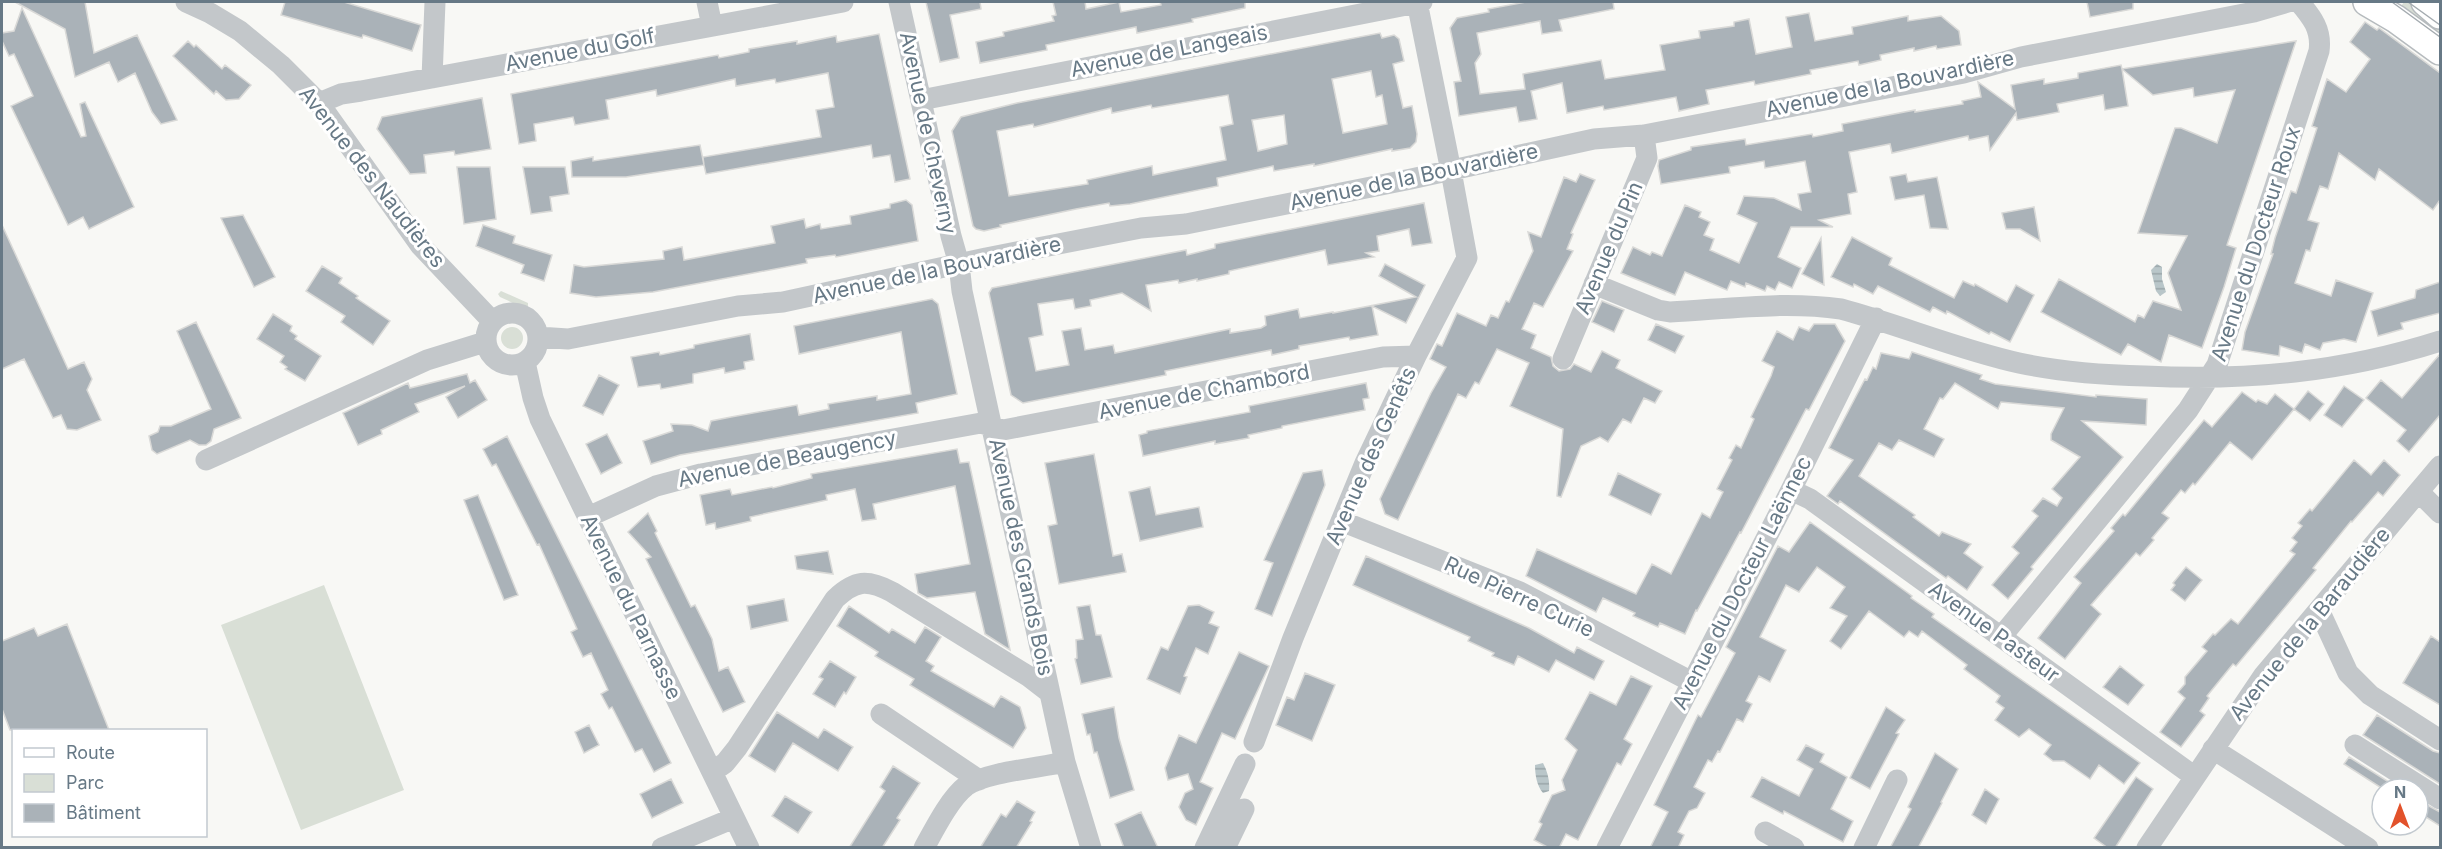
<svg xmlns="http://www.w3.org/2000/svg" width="2442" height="849" font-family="Inter,sans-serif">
<defs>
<pattern id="water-rules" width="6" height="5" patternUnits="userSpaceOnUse" patternTransform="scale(1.5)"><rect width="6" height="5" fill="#b9c6c9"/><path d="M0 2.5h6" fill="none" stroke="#9aa6a9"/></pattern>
</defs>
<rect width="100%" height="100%" fill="#f8f8f5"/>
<path fill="#d9dfd6" d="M2404,2H2411L2440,23V39L2399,9Z
M501,291L528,303V308L526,309L500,297L498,294Z
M501 338a11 11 0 1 1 22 0a11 11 0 1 1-22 0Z
M324,585L404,790L301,830L221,625Z"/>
<path fill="url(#water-rules)" d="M2157,264L2162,267V279L2166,292L2160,296L2156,291L2151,270Z
M1543,763C1548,772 1550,782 1549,791L1543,793C1537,786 1535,775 1535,765Z"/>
<path fill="#aab2b8" stroke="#d9d9d7" stroke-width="1.5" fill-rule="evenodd" d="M15,2H85L94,53L137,35L177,120L161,124L152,112L135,73L118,82L109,62L75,77L65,29Z
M285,2H344L421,25L412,51L363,35L362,38L281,15Z
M926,2H980L981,9L950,15L959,58L940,62Z
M1053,2H1085L1086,9L1119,2L1121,12L1161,5L1160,2H1245V8L1192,19L1193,22L1137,33L1136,27L1046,45L1047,50L980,63L976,42L1004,36L1003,32L1054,21L1052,16L1056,15Z
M1526,2H1613L1614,9L1559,20L1562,31L1542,34L1540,21L1477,33L1481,54L1475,63L1480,94L1525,89L1523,74L1601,60L1605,79L1665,70L1660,45L1700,38L1699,31L1734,26V22L1749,19L1756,54L1792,47L1786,17L1809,13L1815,41L1853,34L1852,27L1908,16V21L1941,16L1959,31L1961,45L1937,49L1936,46L1914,51V48L1880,55L1881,60L1859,65L1858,61L1810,70L1811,74L1755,85L1754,81L1706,90L1709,104L1679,111L1676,97L1604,110L1603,106L1567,113L1562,83L1531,91L1537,119L1519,122L1516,107L1459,116L1454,82L1461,81L1450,28L1457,18L1489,12L1488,9Z
M2087,2H2133V9L2090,17Z
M22,8L81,137L86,136L80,104L85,102L134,207L89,229L83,217L68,225L11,106L33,96L14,54L9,56L2,41V33L14,31Z
M2365,22L2377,30L2379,28L2440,73V200L2433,210L2379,169L2375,180L2339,153L2328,189L2320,186L2308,220L2319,223L2310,251L2306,250L2295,283L2331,296L2336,280L2373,293L2356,342L2344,339L2323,343L2320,350L2305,344L2302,353L2280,346L2279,356L2242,350L2245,332L2273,254H2271L2275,238L2291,191L2296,193L2317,128L2312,126L2327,79L2346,92L2370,59L2350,42Z
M1380,33L1382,38L1394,35L1399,39L1404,61L1393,64L1403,108L1412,106L1417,134L1416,142L1410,148L1392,151V149L1314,166V164L1274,171L1273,166L1217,178L1218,186L1130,204L1110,206L1109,203L1076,209L1000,225L1001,227L984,231L976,229L973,226L952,131L961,117L1017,103ZM1371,71L1376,97L1382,95L1387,124L1343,133L1332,79ZM1228,95L1233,124L1220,127L1226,160L1153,175L1152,166L1087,180L1088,184L1009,196L997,131L1033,124L1034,127L1111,108L1112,113L1151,105L1152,108ZM1284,115L1287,144L1258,151L1252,120Z
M879,34L910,179L895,182L890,155L873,158L871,145L706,174L704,165L626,177H572L571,161L593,157V161L700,145L704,165L703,157L821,137L816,110L834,107L828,73L776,83L775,79L736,86L735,79L657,96L656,90L606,100L609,119L575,125L573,117L534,124L536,141L519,144L511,94L718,55L719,58L749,52V49L797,41V44L836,36L837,42Z
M188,41L194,47L196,45L222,69L225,65L251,85L239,99L226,100L216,91L214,94L173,56Z
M2296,41L2227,245L2236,248L2224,287L2202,348L2169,335L2161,362L2128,344L2121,355L2041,312L2059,279L2135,322L2138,315L2144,318L2153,301L2181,310L2168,273L2187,236L2138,233L2175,128H2181L2217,143L2235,90L2194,97L2193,88L2153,95L2122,69L2128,106L2105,110L2103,95L2057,104L2059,112L2017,120L2016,113L1990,150L1988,136L1969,140L1968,136L1892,153L1890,144L1849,152L1857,192L1848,194L1851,214L1819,220L1833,227H1791L1778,257L1801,268L1792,288L1779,282L1775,290L1767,286L1765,291L1746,283L1745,287L1731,281L1727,290L1685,272L1675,295L1621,273L1633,247L1650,255L1652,252L1662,256L1685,205L1701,212L1699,217L1710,222L1704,235L1714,239L1710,250L1739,263L1757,223L1737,214L1744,196L1774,198L1801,210L1798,194L1811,192L1805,161L1765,168L1764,161L1729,167L1730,173L1661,184L1658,166L1659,160L1691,150V147L1745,139L1746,145L1812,134L1813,137L1843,131L1842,124L1915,110V112L1963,104L1962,101L1981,97L1978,82L2015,109L2011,85L2044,79V84L2078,78V73L2121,65L2122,69Z
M482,98L491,149L455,155L454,151L424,155L426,173L410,174L377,129L382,117Z
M457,167H490L496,219L464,224Z
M523,167H565L569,194L550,197L552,211L531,214Z
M1580,174L1595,180L1571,233L1573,234L1567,249L1573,251L1543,307L1534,303L1522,329L1536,335L1531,348L1551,357L1553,366L1559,371L1570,369L1574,364L1591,372L1602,351L1620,360L1616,368L1662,391L1655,403L1644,398L1631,423L1623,419L1608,442L1600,437L1581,446L1561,497L1557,496L1563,429L1510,406L1529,363L1497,349L1479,384L1475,382L1466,398L1458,394L1398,520L1385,514L1380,499L1431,393L1446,367L1430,359L1437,344L1442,346L1457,313L1486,326L1491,315L1498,318L1506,301L1509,302L1533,251L1528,232L1541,237L1564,177L1576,182Z
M1906,174L1908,182L1937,177L1948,229L1930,228L1924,195L1895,200L1890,177Z
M906,200L912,205L918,241L836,257L835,255L806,259L807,263L653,292L596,297L570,293L574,265L584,267L664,259L663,251L682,247L684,260L775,243L771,226L804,219L806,228L820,224L821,229L851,224L850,216L890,208V204Z
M1424,203L1432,243L1412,246L1409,229L1377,236L1379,251L1366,253L1374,257L1328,265L1325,250L1229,271V274L1197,281V279L1179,283L1178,280L1146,285L1151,311L1122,293L1090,300L1091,306L1075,309L1073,299L1038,304L1043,335L1029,338L1036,371L1069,365L1062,331L1081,328L1085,350L1113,345L1115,353L1230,329V333L1261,328L1266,325L1265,316L1298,309L1300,318L1333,312V313L1416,297L1379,276L1385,264L1425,285L1406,323L1372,306L1378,335L1350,340L1349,337L1299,346V349L1272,355L1271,350L1165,371L1166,375L1023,403L1011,395L989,293L992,288L1186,250L1187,255L1215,248V244Z
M2034,207L2040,241L2020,229H2006L2002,213Z
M243,215L275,277L254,287L221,218Z
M2,225L68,369L84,362L92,379L87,390L101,420L77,430L67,429L61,415L53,418L24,359L2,369Z
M483,225L515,236L513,243L552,255L544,281L521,273L524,265L476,246Z
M1852,237L1892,258L1889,265L1954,298L1963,281L1974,286L1975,284L2007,302L2016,285L2034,295L2010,342L1991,332L1989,334L1947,311L1946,314L1933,307L1930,312L1878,286L1873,294L1854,284L1853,287L1831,277Z
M1821,238L1824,285L1802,274Z
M322,266L342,278L339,283L358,296L356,298L390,321L373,345L341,322L345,316L306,291Z
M2440,282V313L2401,323L2403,329L2378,336L2371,311L2415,298L2416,290Z
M932,299L938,304L957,394L916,403L918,413L680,455L651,464L643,441L673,431L671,424L692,425L708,431L711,421L731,417L797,405L799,415L829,409L828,404L877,396V400L911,394L901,332L799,354L794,326Z
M1602,301L1624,310L1614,332L1592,322Z
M273,314L292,326L290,331L297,336L295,339L321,356L305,381L285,369L287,367L280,362L284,356L257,339Z
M196,322L241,418L214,429L211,441L206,445H199L190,440L157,454L152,450L149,436L158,432L160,426H171L211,409L177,331Z
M1656,324L1684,336L1675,353L1648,340Z
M1814,324H1835L1845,341L1809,410L1806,409L1741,533L1740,532L1697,611L1696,610L1685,634L1660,623L1658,627L1633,616L1635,613L1603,598L1596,612L1526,576L1537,549L1636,594L1652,564L1671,574L1702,513L1710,518L1723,492L1717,489L1732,460L1729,458L1736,445L1741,448L1754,419L1751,417L1771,376L1774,367L1762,361L1777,331L1793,340L1799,327L1809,331Z
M750,334L754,360L744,362L745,369L725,373L724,368L693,374V383L661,389L660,384L638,387L631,357L659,352L660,355L694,348V345Z
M1912,352L1982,375L1980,379L1995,384L2096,397V395L2147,399L2146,425L2082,421L2123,457L2031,567L2033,569L2008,599L1992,585L2019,553L2012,547L2038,516L2032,511L2043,498L2057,506L2062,498L2052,489L2080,457L2051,440V434L2064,408L2001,402L1998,409L1955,383L1943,399L1940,398L1924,429L1944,439L1934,457L1899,440L1892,450L1879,443L1859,476L1915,515L1913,517L1939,536L1942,532L1971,544L1964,553L1983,567L1967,590L1948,576L1946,578L1840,501L1838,504L1827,496L1853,460L1829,448L1865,379L1867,380L1873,367L1876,369L1881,353L1909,359Z
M2440,354V415L2409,452L2397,441L2406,430L2366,398L2381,380L2402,398Z
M467,374L470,383L475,380L487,400L458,418L446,397L465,386L415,404L419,412L381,430L382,434L358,445L343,413L408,383L410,388Z
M599,375L619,385L603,415L583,406Z
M1366,383L1369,398L1363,399L1365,410L1282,426V428L1248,435L1249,438L1215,444V441L1143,456L1139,435L1147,433V431L1250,412L1249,406Z
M2344,386L2364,400L2342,427L2324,415Z
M2308,391L2324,404L2310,421L2294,409Z
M2242,392L2256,402L2258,400L2267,404L2275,394L2294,409L2252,460L2230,442L2195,485L2193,483L2185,493L2181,490L2162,513L2169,518L2152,538L2154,540L2140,556L2136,553L2091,605L2101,614L2065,659L2038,638L2081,583L2074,577L2114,531L2111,528L2123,514L2125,516L2204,420L2212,427Z
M607,434L622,463L601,474L586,444Z
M507,436L671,763L654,772L642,749L635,752L612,707L609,709L601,694L608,690L591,653L583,657L571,632L577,629L539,544L537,545L496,464L492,466L483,449Z
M957,449L960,463L969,462L1010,650L985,634L975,592L927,598L918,593L915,574L970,564L955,486L873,504L876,519L862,521L855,489L826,495L827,500L750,517L751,521L716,529L715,523L706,525L700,495L730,489L732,495L772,487L773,488L812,478L811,474Z
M1094,454L1113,556L1122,554L1126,572L1059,584L1048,526L1057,524L1045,463Z
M2354,460L2371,475L2384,460L2400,475L2383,496L2378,492L2352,522L2351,521L2313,568L2316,570L2236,666L2233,664L2207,696L2209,698L2200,711L2205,715L2181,747L2160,732L2185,698L2178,692L2185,684V677L2207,651L2202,647L2213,634L2215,635L2231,619L2238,624L2295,554L2290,551L2297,542L2292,538L2302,526L2298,523L2310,509L2312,511Z
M1322,470L1325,485L1272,616L1255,609L1273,563L1264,560L1303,473Z
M1618,473L1661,494L1651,515L1609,495Z
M1150,487L1156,515L1199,507L1203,527L1140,541L1129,492Z
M478,495L518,595L504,600L464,500Z
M648,513L657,531L655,533L691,607L695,605L712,639L719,671L728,667L745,702L723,712L646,559L651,557L628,532Z
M1810,522L1912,596L1911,598L1934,614L1932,617L2140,763L2124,784L2099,765L2090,779L2064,761H2053L2044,754L2051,745L2029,729L2019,737L1995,720L2004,708L1996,702L2000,696L1964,669L1967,665L1922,631L1918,637L1909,631L1904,637L1869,611L1841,649L1830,641L1847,616L1830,608L1845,587L1817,567L1799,592L1786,585L1760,637L1786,650L1770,682L1759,676L1746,701L1752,704L1743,722L1737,719L1720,752L1718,751L1712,762L1708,760L1694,787L1705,793L1697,808L1689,811L1678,832L1684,835L1678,848H1650L1668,812L1654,805L1698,715L1701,717L1735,653L1726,647L1778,546L1789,552Z
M828,551L833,574L797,569L795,556Z
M1366,556L1529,628L1574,653L1577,647L1604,661L1594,680L1556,660L1549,672L1518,656L1514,665L1492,656L1494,653L1468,641L1470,637L1353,585Z
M2186,567L2202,580L2185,601L2171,590L2175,585L2173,583Z
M784,599L788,621L751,629L747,606Z
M1090,605L1096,635H1101L1112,677L1081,684L1075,659L1077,658L1076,640L1083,639L1077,607Z
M1199,605L1214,612L1209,623L1219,627L1208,654L1196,648L1184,676L1187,677L1180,694L1147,679L1161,647L1168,650L1188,606Z
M849,606L889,633L892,629L915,643L925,627L941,637L926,661L934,666L931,671L994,707L1001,696L1020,707L1026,728L1013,748L910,685L914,679L875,656L878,652L837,626Z
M67,624L109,730H10L2,709V641L34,628L38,636Z
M2431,636L2440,642V705L2403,683Z
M1239,652L1269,666L1235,739L1222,733L1213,753L1200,782L1213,788L1196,825L1186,820L1179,807L1185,793L1193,789L1188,774L1168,780L1165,768L1179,735L1196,743Z
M830,661L856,677L846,694L844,692L835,707L813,694L823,679L819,677Z
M2120,666L2144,685L2128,705L2103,687Z
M1305,673L1335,685L1312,741L1276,725L1287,697L1294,700Z
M1631,676L1652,686L1624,739L1632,744L1621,765L1617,763L1578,840L1566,834L1559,848H1549L1534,840L1542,824L1539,822L1552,795L1565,790L1562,780L1577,750L1565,739L1590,692L1616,705Z
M1114,707L1119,738L1134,790L1110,798L1097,752L1094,753L1090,734L1087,735L1082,714Z
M1886,707L1905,720L1896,733L1899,734L1870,789L1850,778Z
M777,712L818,738L824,729L853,747L838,771L793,743L775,772L749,756Z
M2377,715L2433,751L2440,753V784L2363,735Z
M589,725L599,745L584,753L575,732Z
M1806,745L1824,754L1820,762L1847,777L1831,809L1853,821L1843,842L1784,811L1783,814L1751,797L1762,777L1799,796L1813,769L1797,760Z
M1935,753L1958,769L1941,802L1942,803L1918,848H1890L1911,809L1908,807Z
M2349,757L2400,789H2383L2344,764Z
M893,766L920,783L897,818L900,820L882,848H849L885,791L880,787Z
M2136,777L2153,789L2115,848H2108L2094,838Z
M671,779L683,803L652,818L640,794Z
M1985,789L1999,799L1986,824L1972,815Z
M785,796L812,812L798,833L772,816Z
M2418,800L2440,812V826L2418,812Z
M1017,801L1035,812L1030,821L1032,822L1016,848H980L1001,814L1006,817Z
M1141,812L1158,848H1124L1115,824Z"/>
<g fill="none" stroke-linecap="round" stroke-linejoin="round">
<defs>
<path id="major" d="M2367,2L2396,19L2440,51
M2425,2L2440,15"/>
</defs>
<use href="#major" stroke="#b6bbbe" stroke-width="30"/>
<path stroke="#c3c7ca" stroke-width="21" d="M186,2L210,13L240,31L281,65L319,103L420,245L492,321
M707,2L712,26
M899,2L951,236L959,264L962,291L1065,762L1091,848
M432,78L435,2
M921,100L1422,2
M319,103L341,94L361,91L843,2
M1594,284L1658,310L1670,312C1727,309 1784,301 1841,309C1900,325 1960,350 2019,363C2061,372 2103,375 2145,376C2248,381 2343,372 2440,341
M486 339a26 26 0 1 1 52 0a26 26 0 1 1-52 0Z
M538,337L568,339L738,306L783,302L986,258L1141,228L1186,224L1411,179L1594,139L1644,135L1964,73L2021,57L2254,12L2288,2
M1563,359L1647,158L1644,135
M525,362L533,398L540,419L749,848
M206,460L427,360L485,342
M1791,490L1810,499L2195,777
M2419,492L2440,513
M588,517L656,486L701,474L981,423L1003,430L1383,357L1416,356
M1341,521L1520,592L1692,682
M2319,610L2348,673L2370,695L2440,740
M2001,637L2188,410L2217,365L2319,51C2322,30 2312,17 2299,2
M881,714L979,780
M1254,742L1293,638L1365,463L1416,356L1467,258L1451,171L1417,2
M2355,745L2440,799
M2213,749L2368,848
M712,772L725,763L737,748L835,599C855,580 867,579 892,592L1028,676L1050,693
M1765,832L1794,848
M662,848L734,818
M924,848C934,830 950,798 966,786C986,772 1039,768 1065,762
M1205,848L1245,764
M1225,848L1244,809
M1607,848L1791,490L1876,318
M1864,848L1897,780
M2147,848L2264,675L2440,466"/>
<use href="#major" stroke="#fff" stroke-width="27"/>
<path stroke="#a4abb0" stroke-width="1.5" d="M2392,2L2440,37
M2408,2L2440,25"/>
</g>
<g text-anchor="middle" stroke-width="6" stroke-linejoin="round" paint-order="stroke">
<g font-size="21" fill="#677986" stroke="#fff">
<text transform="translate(580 50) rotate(-11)" y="7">Avenue du Golf</text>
<text transform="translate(1169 51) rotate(-11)" y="7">Avenue de Langeais</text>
<text transform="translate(1890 84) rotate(-12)" y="7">Avenue de la Bouvardière</text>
<text transform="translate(928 133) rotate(78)" y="7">Avenue de Cheverny</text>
<text transform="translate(372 177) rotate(52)" y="7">Avenue des Naudières</text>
<text transform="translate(1414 177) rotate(-12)" y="7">Avenue de la Bouvardière</text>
<text transform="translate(2256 244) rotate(-72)" y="7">Avenue du Docteur Roux</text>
<text transform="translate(1609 248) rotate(-67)" y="7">Avenue du Pin</text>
<text transform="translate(937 270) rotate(-12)" y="7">Avenue de la Bouvardière</text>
<text transform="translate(1204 392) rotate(-11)" y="7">Avenue de Chambord</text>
<text transform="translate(1371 456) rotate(-66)" y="7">Avenue des Genêts</text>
<text transform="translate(787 459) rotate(-11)" y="7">Avenue de Beaugency</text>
<text transform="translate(1021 557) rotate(78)" y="7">Avenue des Grands Bois</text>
<text transform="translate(1742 583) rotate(-63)" y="7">Avenue du Docteur Laënnec</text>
<text transform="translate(1519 597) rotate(25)" y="7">Rue Pierre Curie</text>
<text transform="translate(631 607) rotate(64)" y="7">Avenue du Parnasse</text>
<text transform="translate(2310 624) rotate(-51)" y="7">Avenue de la Baraudière</text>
<text transform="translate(1994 632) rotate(36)" y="7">Avenue Pasteur</text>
</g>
</g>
<rect width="2442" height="849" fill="none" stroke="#677986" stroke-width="6"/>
<rect x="12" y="729" width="195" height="108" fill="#ffffff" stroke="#c2c9cf" stroke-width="1.5"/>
<rect x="24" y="748" width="30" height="9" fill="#ffffff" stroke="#c2c9cf" stroke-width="1.5"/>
<text x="66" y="759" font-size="18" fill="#677986">Route</text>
<rect x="24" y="774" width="30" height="18" fill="#d9dfd6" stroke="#c2c9cf" stroke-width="1.5"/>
<text x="66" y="789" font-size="18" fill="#677986">Parc</text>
<rect x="24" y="804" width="30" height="18" fill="#aab2b8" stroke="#c2c9cf" stroke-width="1.5"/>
<text x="66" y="819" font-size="18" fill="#677986">Bâtiment</text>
<g transform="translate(2400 807)"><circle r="28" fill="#ffffff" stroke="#c2c9cf" stroke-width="1.5"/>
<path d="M0-4.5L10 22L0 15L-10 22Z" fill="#e2522b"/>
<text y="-9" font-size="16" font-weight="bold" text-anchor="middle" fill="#677986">N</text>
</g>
</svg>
